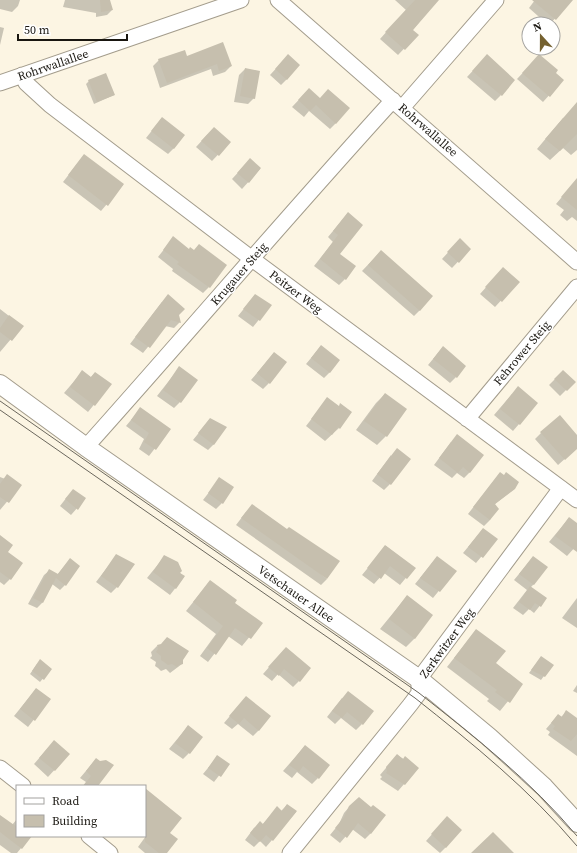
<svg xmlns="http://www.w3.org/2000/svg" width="577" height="853" font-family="'Source Serif 4',serif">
<rect width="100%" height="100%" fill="#fcf5e3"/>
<path fill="#0003" d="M0,0H20L18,6L12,12L0,9Z
M65,0H109L112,10L107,15L96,17V13L63,7Z
M395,0H437L412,31L417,35L398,55L380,39L406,10Z
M535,0H567L570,2L550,24H547L529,8Z
M0,27L4,28L0,45Z
M187,57L231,66L225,72L213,76L211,69L160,88L153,66L159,60Z
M282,62L287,79L281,85L270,75Z
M481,62L501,95L495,101L467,77Z
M533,62L555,73L563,80L543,102L517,79Z
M245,69L254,98L248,104L234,102L239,75Z
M89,81L114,95L94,104L86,84Z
M309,89L336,123L330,129L309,111L304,117L292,107Z
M577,114V150L571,155L563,148L550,160L537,149L563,118Z
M162,118L174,148L168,154L146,138Z
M208,134L230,142L212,161L196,147Z
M84,155L123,185L101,211L63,182Z
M244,166L260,169L242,189L232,179Z
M577,179V221L572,217L567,221L560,215L564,210L556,204Z
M348,213L339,254L345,279L339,285L314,266L333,242L328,237Z
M173,238L209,287L203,293L172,271L173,269L158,257Z
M454,246L470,249L452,268L442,259Z
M381,251L420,310L414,316L362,271Z
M497,275L518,282L495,307L480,294Z
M255,295L270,306L253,327L238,316Z
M162,302L178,314L180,322L174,328L165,326L143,353L130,344Z
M0,309L22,326L0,352Z
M321,346L330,372L324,378L306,364Z
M443,347L456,377L450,383L428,365Z
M274,353L269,383L263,389L251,380Z
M179,368L180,402L174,408L157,396Z
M563,371L574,382L560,396L549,385Z
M82,372L90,378L95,373L110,385L88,412L64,393Z
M385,394L386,436L377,445L356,430L376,403Z
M512,394L537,403L513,431L494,415Z
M327,399L338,407L351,412L339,428L325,441L306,426Z
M140,409L169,430L149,456L139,449L144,439L126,426Z
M210,419L214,444L208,450L193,440Z
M541,433L577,436V448L558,465L535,439Z
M451,442L470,472L464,478L457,473L452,478L434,465Z
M391,455L390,484L384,490L372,481Z
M500,473L514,489L495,504L490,520L484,526L468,514Z
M0,477L21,485L0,510Z
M220,478L222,503L216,509L203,500Z
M67,497L85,499L71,515L60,506Z
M246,512L327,579L321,585L236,525Z
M569,518L577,524V545L567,556L549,542Z
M483,529L496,539L476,563L463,553Z
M0,538L7,552L10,579L4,585L0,582Z
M386,546L414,568L400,585L384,573L374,584L362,575Z
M116,556L117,587L111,593L96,582Z
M164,557L184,577L170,595L147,578Z
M437,557L455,571L433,598L415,584Z
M533,557L534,584L530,588L546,598L534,613L529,609L523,615L513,608L527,590L514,580Z
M70,559L79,566L65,585L60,590L52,584L42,603L37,608L28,604L44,575L50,570L57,575Z
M210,581L234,603L261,623L242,646L228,636L208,662L200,656L216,634L186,611Z
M407,596L415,638L406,647L380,629Z
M577,598V628L562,618Z
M476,630L495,663L522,684L500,711L487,701L489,699L447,667Z
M157,646L181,660L182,664L170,673L166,669L161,671L158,668L155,666L156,662L150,658L152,656L151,652Z
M286,648L299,681L293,687L278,674L272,681L263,674Z
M539,660L552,665L541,680L529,673Z
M37,664L51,669L40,682L30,674Z
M577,685V693L573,691Z
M36,689L50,699L28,727L14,716Z
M246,697L259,730L253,736L238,724L232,729L224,723Z
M342,698L362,724L356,730L341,718L335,724L327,717Z
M566,712L577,719V756L548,735L550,732L546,729L558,715L561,717Z
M188,726L189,753L183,759L169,749Z
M305,746L318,778L312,784L297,772L292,778L283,771Z
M48,748L69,754L48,777L34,764Z
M397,755L418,768L398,791L380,779L382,777L380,775Z
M217,757L228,764L214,782L203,774Z
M96,759L97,786H83L86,782L80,778Z
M145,795L168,833L165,853H145L138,847L151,829L145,824Z
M287,805L296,812L266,847L260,841L254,847L245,840L254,828L262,825L277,808L281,811Z
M350,806L371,833L365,839L352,829L340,843L330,835L339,824L344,813Z
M0,816L12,825L17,819V836H31L17,853H11L0,845Z
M441,824L446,847L440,853L426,841Z"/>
<path fill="#c6bfae" d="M100,0H110L113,10L101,12Z
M415,0H439L413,30L419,35L405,50L385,32Z
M532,0H573L556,20Z
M223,42L232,66L219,71L217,64L167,83L158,59L185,50L187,56Z
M288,54L300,65L287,80L275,69Z
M487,54L515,80L502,96L472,71Z
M539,54L558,70L556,73L564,80L550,97L522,73Z
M245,68L260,71L255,99L240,96Z
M106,73L115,95L97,102L88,80Z
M309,88L320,98L328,89L350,108L336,124L316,105L310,111L298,100Z
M577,102V134L560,151L545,139Z
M162,117L185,135L174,149L151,131Z
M214,127L231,142L219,156L201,141Z
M84,154L124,184L108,206L68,175Z
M250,158L261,168L249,183L237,173Z
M577,178V210L561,197Z
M348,212L363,225L340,254L356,266L346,280L320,259L338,235L333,231Z
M173,236L189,249L190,247L194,250L199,244L227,265L210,288L177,264L179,262L163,250Z
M460,238L471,249L459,263L447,252Z
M381,250L433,296L420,311L368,265Z
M503,267L520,282L502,302L485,287Z
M168,294L185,309L179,315L181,323L171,320L150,348L135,337Z
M255,294L272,305L260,321L243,309Z
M9,315L24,326L12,341L0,332V328Z
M321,345L340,360L330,373L311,358Z
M443,346L466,366L457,378L433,359Z
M274,352L287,362L270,384L257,373Z
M179,366L198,380L181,403L163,390Z
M82,370L91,377L95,372L112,384L95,406L70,387Z
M563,370L576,382L567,391L554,379Z
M518,386L538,403L520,425L500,409Z
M385,393L407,409L387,437L364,421Z
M327,397L339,406L340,403L352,412L340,429L338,427L332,435L311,419Z
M140,407L171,429L156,450L144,442L149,433L131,420Z
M560,415L577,435V449L565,460L540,432Z
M210,418L227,427L214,445L198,433Z
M457,434L484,455L470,473L463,467L458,473L439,458Z
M397,448L411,459L391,485L377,474Z
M500,472L504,475L506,472L519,482L515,489L495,504L499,509L490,520L473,507Z
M7,474L22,485L9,503L0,497V484Z
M219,477L234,487L223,504L208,493Z
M73,489L86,498L78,510L65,499Z
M252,504L287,529L289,527L340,561L327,579L241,518Z
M569,517L577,523V552L555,536Z
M483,528L498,539L483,558L468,547Z
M0,535L13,545L8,552L23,563L11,580L0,572Z
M385,545L416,568L407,579L390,566L381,579L367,568Z
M116,554L135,564L118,588L101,576Z
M164,555L178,562L182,571L180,573L185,576L176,589L153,572Z
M437,556L457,571L440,592L420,578Z
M533,556L548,567L534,585L519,574Z
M70,558L80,566L66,586L56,578L43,603L33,598L49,569L58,574Z
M210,580L237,600L235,603L263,623L251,639L235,628L216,655L207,648L223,626L193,602Z
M530,586L547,598L541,607L535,603L530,610L519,602Z
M407,595L433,615L415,639L389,619Z
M476,629L506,651L496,663L523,684L510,703L495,692L497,690L454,658Z
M167,637L189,651L183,660V664L179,665L177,667L172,664L168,665L164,662L161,660V656L156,652L158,649L157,645L161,644Z
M286,647L311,668L300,682L284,669L279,676L268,667Z
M541,656L554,665L545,677L531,670Z
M40,659L52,669L44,680L32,671Z
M36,688L51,699L35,721L20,709Z
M348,691L374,711L363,725L347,712L342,718L332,711Z
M246,696L271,716L259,731L244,718L239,724L229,716Z
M566,710L577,718V734L571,741L553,729L555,726L551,723L558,714L562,717Z
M188,725L203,737L190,754L175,743Z
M54,740L70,754L55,771L39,758Z
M305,745L330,765L319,779L303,766L299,772L289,765Z
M397,754L403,759L405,756L419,768L405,785L386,773L387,771L386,767Z
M217,755L230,764L221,777L208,768Z
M96,758L100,761L106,760L114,765L98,786H83L91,776L86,771Z
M145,788L182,818L170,833L178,839L167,853H159L145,842Z
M359,797L371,807L373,805L386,815L371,834L358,823L347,838L335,828L344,817L349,806Z
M287,804L297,811L273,841L266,835L260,842L250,833L260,821L263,824L277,806L282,811Z
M0,815L17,827V836H32L22,849L0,832Z
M447,816L462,830L446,848L431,834Z
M493,832L514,853H471Z"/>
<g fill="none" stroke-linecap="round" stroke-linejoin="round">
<defs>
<path id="minor" d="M278,0L577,262
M22,75L26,83L50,105L252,259L577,500
M0,83L241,0
M402,108L496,0
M467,419L577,287
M86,447C189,332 289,214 393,100
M0,768L23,786
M89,836L110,853
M290,853L410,705L419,693V679L561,488"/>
<path id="tertiary" d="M0,384L86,447L419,679L489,737L544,787L577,823"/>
</defs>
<use href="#minor" stroke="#a39c8c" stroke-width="17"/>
<use href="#tertiary" stroke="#a39c8c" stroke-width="20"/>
<use href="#minor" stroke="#fff" stroke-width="15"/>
<use href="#tertiary" stroke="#fff" stroke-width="18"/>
<path stroke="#6b675d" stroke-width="1" d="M0,401L419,693C475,737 531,781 577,836
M0,410L415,698C473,744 529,789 577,846"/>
</g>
<g text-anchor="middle" stroke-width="3" stroke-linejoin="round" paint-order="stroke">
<g font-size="12" fill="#191610" stroke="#fff">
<text transform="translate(53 65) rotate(-19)" y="4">Rohrwallallee</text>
<text transform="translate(428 130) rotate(41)" y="4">Rohrwallallee</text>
<text transform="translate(239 274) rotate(-49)" y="4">Krugauer Steig</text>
<text transform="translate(296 292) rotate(37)" y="4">Peitzer Weg</text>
<text transform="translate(522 353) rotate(-50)" y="4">Fehrower Steig</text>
<text transform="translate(296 594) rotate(35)" y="4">Vetschauer Allee</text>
<text transform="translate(447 643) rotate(-54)" y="4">Zerkwitzer Weg</text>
</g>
</g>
<rect x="16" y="785" width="130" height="52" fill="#ffffff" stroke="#a3a29f"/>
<rect x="24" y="798" width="20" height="6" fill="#ffffff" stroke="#a3a29f"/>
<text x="52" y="805" font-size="12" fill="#191610">Road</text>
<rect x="24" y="815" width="20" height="12" fill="#c6bfae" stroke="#a3a29f"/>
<text x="52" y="825" font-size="12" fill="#191610">Building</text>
<g transform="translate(541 36) rotate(339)"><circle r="19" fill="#ffffff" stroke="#a3a29f"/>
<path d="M0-3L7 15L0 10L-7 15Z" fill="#756130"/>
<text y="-6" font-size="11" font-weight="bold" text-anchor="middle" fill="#191610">N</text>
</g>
<path d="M18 34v6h109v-6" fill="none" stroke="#191610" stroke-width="2"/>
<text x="24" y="34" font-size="12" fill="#191610" stroke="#ffffff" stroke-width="3" paint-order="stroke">50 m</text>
</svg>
